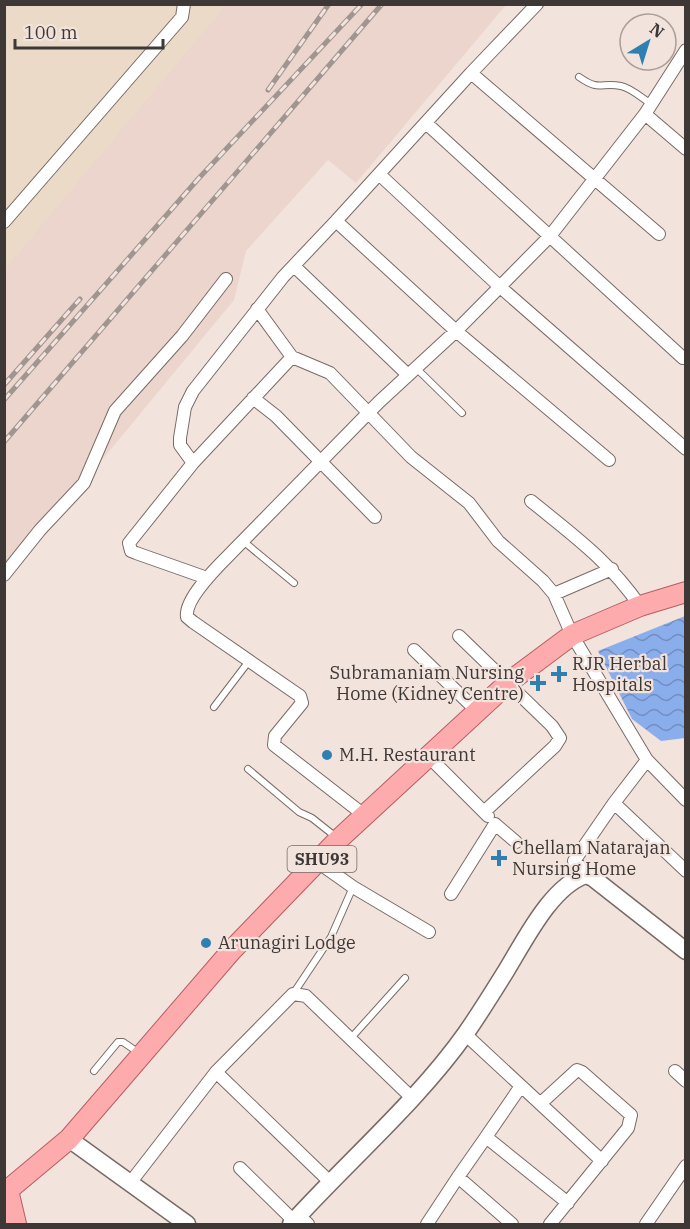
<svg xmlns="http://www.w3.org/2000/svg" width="690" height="1229" font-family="'IBM Plex Serif',serif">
<defs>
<pattern id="water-waves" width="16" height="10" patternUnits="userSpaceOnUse" patternTransform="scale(1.5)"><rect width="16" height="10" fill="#8aadec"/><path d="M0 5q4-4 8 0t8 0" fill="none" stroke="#728ec0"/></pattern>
</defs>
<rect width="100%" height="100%" fill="#f2e3dd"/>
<path fill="#ecd5cc" d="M225,5H506L356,183L328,160L246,251L234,300L83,483L5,563V268Z"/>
<path fill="#ebdac8" d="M5,5H225L5,268Z"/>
<path fill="url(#water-waves)" d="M685,616V738L661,741L632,719L598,651Z"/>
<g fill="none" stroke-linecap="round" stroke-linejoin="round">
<defs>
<path id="lane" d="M579,77C601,92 599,82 621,86C631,88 642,98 651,104
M416,368L462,413
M243,541L294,583
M214,707L249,661
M248,769L299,812L312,818L336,837
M293,994L331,937L353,887
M351,1038L405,978
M94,1071L118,1042H123L139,1053"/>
<path id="street" d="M537,4L471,73L336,221L456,331L609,460
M471,73L659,234
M645,114L686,149
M426,123L683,358
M380,175L499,286L686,449
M4,222L182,17L184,4
M294,266L408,375
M257,309L292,357L330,373L411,457L469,503L498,541L543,581L554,594L572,635L647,760
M253,398L276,416L375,517
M193,463L180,445V438L185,407L193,391L283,277L336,221
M531,501C574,536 608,560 640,606
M4,575L40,530L84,483L115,411L182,336L226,279
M207,578L136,553L131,551L129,543L193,463L292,357
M554,594L612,569
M459,636L552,726L560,738L555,746L484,812
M414,650L477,711
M428,756L488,816
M686,800L647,760L614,803L686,871
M364,815L274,745L275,736L302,703L300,696L193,622L187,617C184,599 218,566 231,553L379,402L456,331L550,236L645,114L686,50
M319,863L353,887L429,932
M583,876L582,868L574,861L614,803
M451,894L495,824L516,842
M465,1034L602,1161
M675,1071L686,1081
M216,1072L331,1183
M541,1103L577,1070L582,1072L631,1115L628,1128L550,1224
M486,1137L521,1086
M240,1168L294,1221
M458,1177L486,1137L568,1203
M130,1183L216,1072L293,994L306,996L411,1097
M299,1216L308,1224
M427,1224L458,1177L512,1224
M646,1224L686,1166"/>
<path id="secondary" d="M69,1139L187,1224
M291,1224C347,1162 418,1101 466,1033C480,1013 493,992 506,971C524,942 551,886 586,875L593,878L686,951"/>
<path id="primary" d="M16,1224L8,1190L69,1139L232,950L339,839L509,682L572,635L640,606L686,592"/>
</defs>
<use href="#lane" stroke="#786b66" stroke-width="8"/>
<use href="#street" stroke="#786b66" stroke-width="14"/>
<use href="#secondary" stroke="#786b66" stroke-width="19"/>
<use href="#primary" stroke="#b85e5f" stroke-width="22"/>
<use href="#lane" stroke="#fff" stroke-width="6"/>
<use href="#street" stroke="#fff" stroke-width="12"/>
<use href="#secondary" stroke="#fff" stroke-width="16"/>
<use href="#primary" stroke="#fdabac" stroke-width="20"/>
<defs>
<path id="rail" d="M268,90L329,4
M4,385L80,299
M4,400L199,178L362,4
M4,442L382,4"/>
</defs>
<use href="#rail" stroke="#a09591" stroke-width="5"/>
<use href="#rail" stroke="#f2e3dd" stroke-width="3" stroke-dasharray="9" stroke-linecap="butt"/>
</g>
<g fill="#307fb1" stroke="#f2e3dd" stroke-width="2">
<path d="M556 665h6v6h6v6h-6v6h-6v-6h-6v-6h6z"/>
<path d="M535 674h6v6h6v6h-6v6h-6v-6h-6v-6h6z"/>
<circle cx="327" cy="755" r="6"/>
<path d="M496 849h6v6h6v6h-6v6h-6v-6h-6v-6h6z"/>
<circle cx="206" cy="943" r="6"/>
</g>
<g text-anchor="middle" stroke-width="4.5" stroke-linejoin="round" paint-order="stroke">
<rect fill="#f2e3dd" stroke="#736b67" stroke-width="1.5" x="287.5" y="846" width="69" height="26" rx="4.5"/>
<g font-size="16" font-weight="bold" fill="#3d3735">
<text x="322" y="865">SHU93</text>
</g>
<g font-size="18" fill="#3d3735" stroke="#f2e3dd" text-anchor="start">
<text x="572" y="670">RJR Herbal<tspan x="572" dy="21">Hospitals</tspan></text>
<text x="524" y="679" text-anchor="end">Subramaniam Nursing<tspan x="524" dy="21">Home (Kidney Centre)</tspan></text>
<text x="339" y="761">M.H. Restaurant</text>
<text x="512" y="854">Chellam Natarajan<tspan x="512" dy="21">Nursing Home</tspan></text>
<text x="218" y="949">Arunagiri Lodge</text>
</g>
</g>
<rect width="690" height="1229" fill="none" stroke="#3d3735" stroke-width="12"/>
<g transform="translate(648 42) rotate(38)"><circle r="28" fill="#f2e3dd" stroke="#aa9e9a" stroke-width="1.5"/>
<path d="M0-4.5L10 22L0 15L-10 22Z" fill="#307fb1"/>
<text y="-9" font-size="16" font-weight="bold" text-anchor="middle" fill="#3d3735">N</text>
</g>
<path d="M15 39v9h148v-9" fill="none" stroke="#3d3735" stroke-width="3"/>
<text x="24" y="39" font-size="18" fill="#3d3735" stroke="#f2e3dd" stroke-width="4.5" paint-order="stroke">100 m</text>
</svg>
